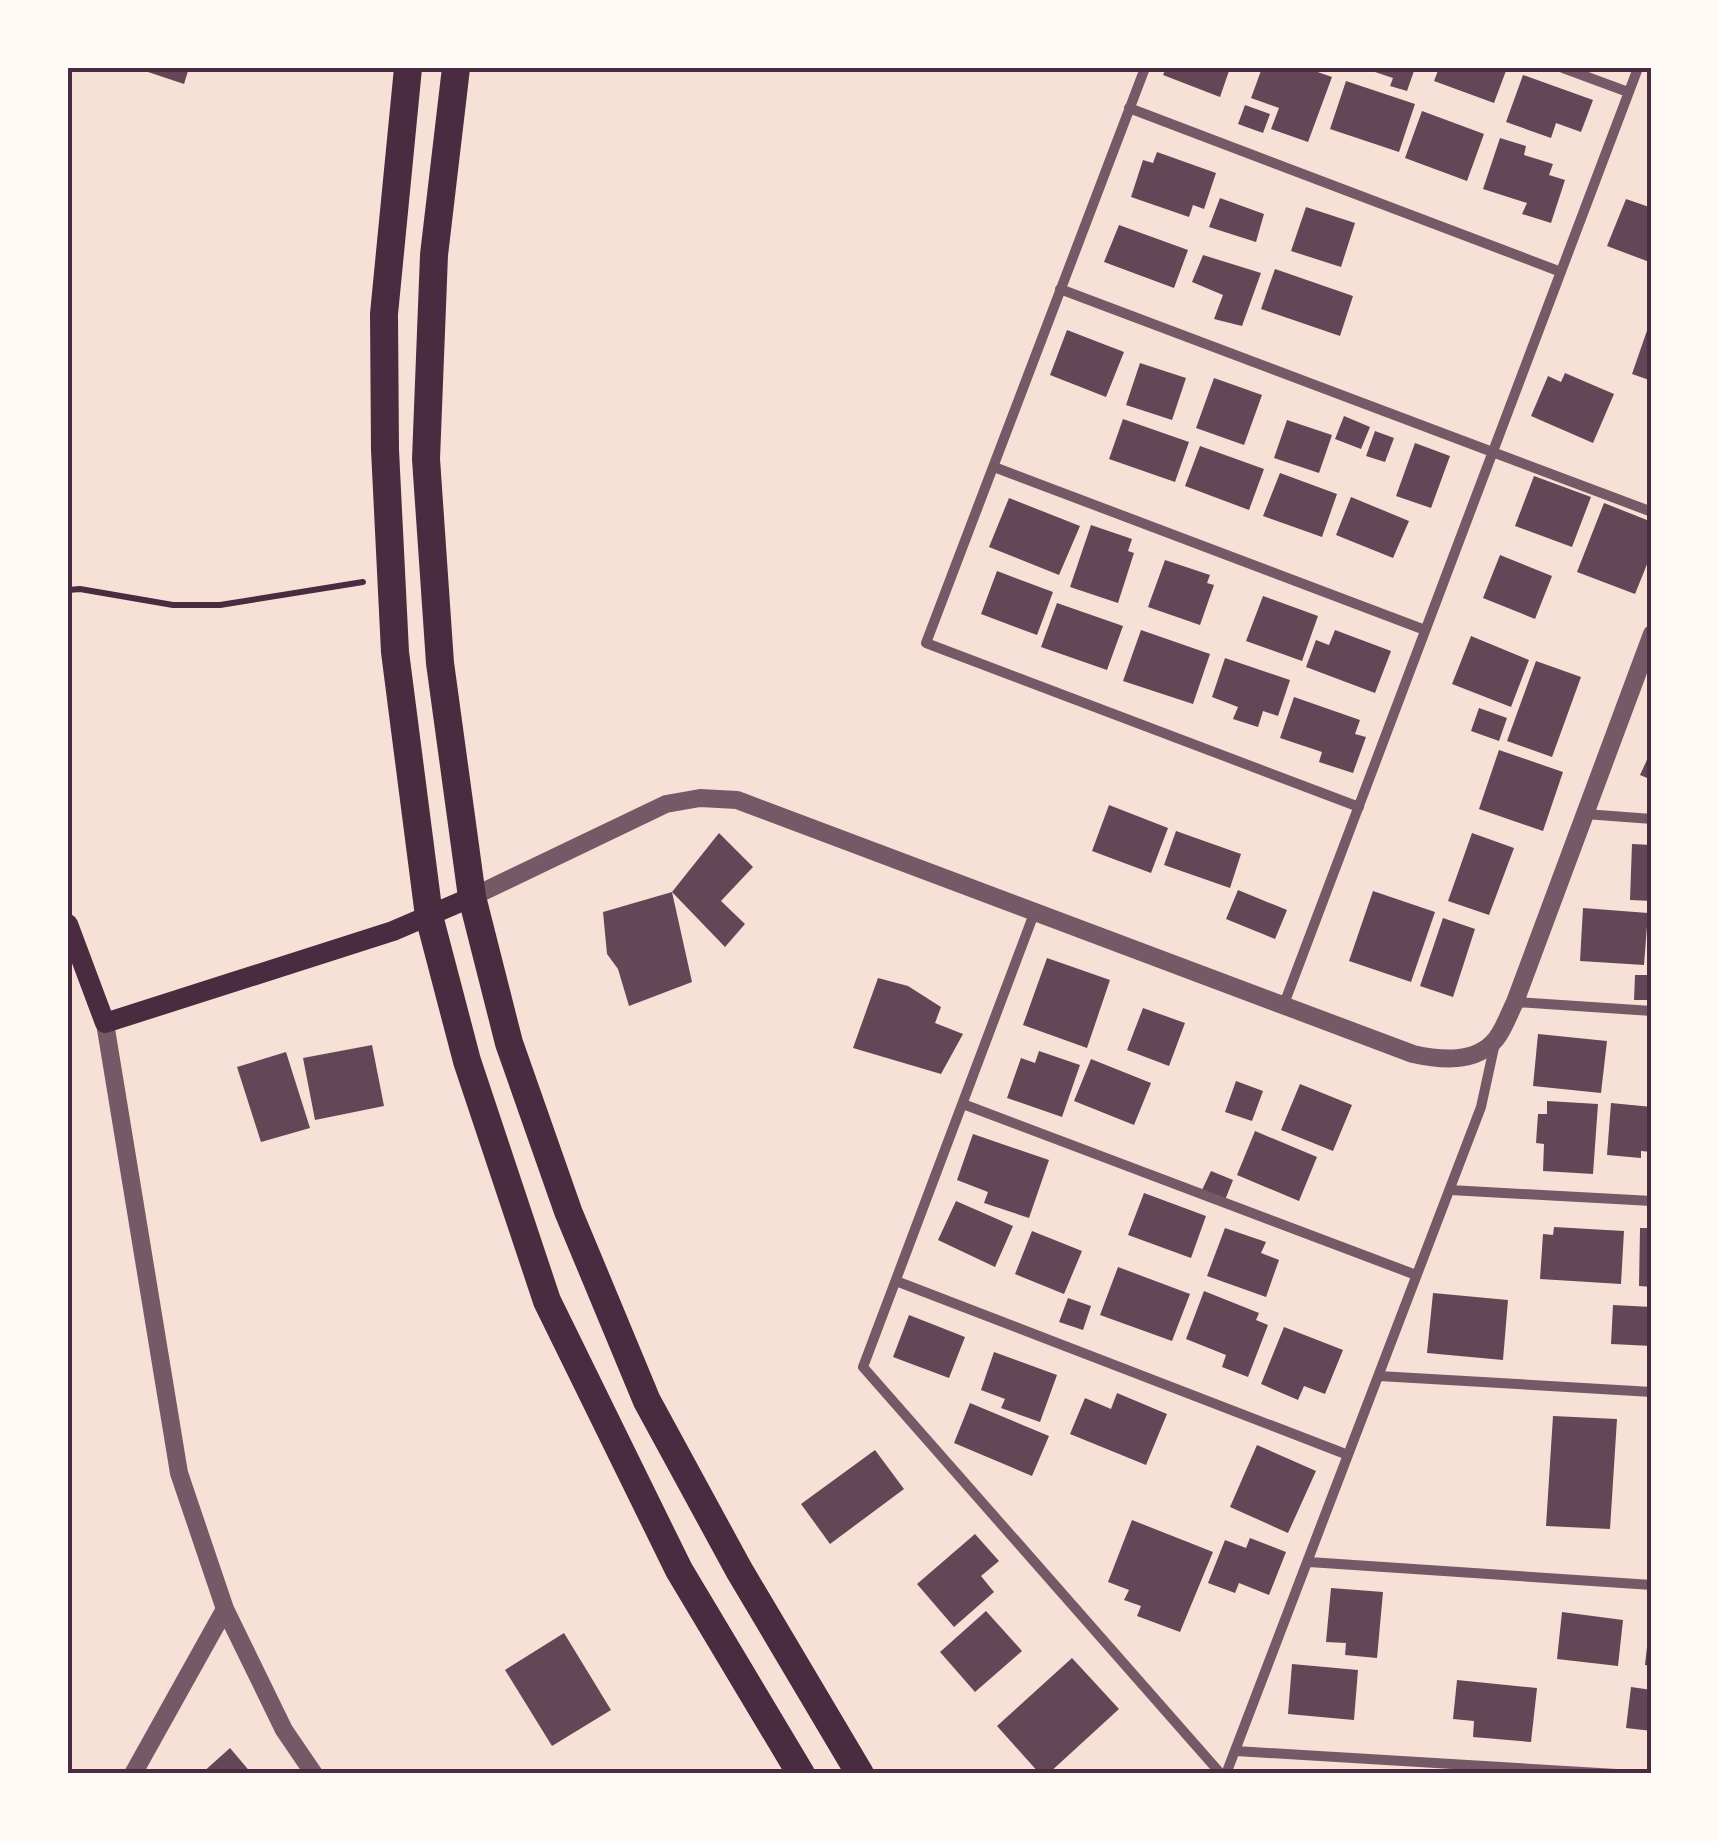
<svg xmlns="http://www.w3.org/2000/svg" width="1719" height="1841" font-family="'Asap Condensed',sans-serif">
<rect width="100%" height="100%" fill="#f7e1d7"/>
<path fill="#644757" d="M136,68H189L184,84Z
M1166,68H1230L1220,97L1163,75Z
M1262,68H1306L1332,77L1308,142L1271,129L1279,108L1251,98Z
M1363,68H1415L1407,91L1390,86L1393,78Z
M1439,68H1507L1494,103L1434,81Z
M1523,75L1593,100L1581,132L1556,123L1551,138L1506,122Z
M1346,81L1415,104L1399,152L1330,129Z
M1245,105L1270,114L1263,133L1238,124Z
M1422,111L1484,134L1467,181L1405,158Z
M1500,138L1526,146L1524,155L1553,164L1549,175L1565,180L1551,223L1522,214L1527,203L1483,189Z
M1157,152L1216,173L1204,209L1193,205L1189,217L1131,197L1143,160L1153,163Z
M1220,198L1264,214L1256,242L1209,227Z
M1626,199L1652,208V263L1607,246Z
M1306,207L1355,223L1341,267L1291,251Z
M1119,225L1188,250L1174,288L1104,262Z
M1203,255L1261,273L1242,326L1214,319L1223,295L1192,282Z
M1275,269L1353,296L1340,336L1261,309Z
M1651,319H1652V381L1632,374Z
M1067,330L1124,352L1106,397L1050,375Z
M1140,363L1186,378L1172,420L1126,405Z
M1565,373L1614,394L1593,443L1531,416L1548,376L1561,382Z
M1214,378L1262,395L1244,445L1196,428Z
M1344,416L1370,427L1361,449L1335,439Z
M1123,419L1189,442L1175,482L1109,459Z
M1287,420L1332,435L1319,473L1274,458Z
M1375,431L1394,438L1385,462L1366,456Z
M1415,443L1450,456L1431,508L1396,496Z
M1200,446L1264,469L1249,510L1185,486Z
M1280,473L1337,494L1322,537L1263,516Z
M1534,476L1591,497L1572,547L1515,526Z
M1351,497L1409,521L1393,558L1336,535Z
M1009,498L1080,526L1059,575L989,547Z
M1604,503L1652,522V552L1635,594L1577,572Z
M1091,525L1132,539L1128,551L1134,553L1118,603L1070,587Z
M1500,555L1552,576L1535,619L1483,598Z
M1165,560L1210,575L1207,583L1214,585L1200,625L1148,607Z
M997,571L1053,592L1037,635L981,614Z
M1263,596L1318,616L1302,661L1246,641Z
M1057,603L1123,626L1107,670L1041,647Z
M1141,630L1210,654L1193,704L1123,681Z
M1335,630L1391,651L1375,693L1306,667L1316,640L1329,645Z
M1471,636L1529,660L1511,707L1452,684Z
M1225,658L1290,680L1278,716L1263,711L1258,727L1233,719L1238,707L1212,697Z
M1536,661L1581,677L1552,757L1507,741Z
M1294,697L1360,720L1355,734L1366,737L1353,773L1319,762L1322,752L1280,738Z
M1479,708L1507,718L1499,741L1471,731Z
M1652,749V780L1640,775Z
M1499,750L1563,772L1543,831L1479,809Z
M1109,805L1168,828L1151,873L1092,851Z
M1176,831L1241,854L1230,888L1164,865Z
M719,833L753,867L721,901L745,924L725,947L672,892L692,982L629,1006L618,969L607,954L603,912L672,892Z
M1472,833L1514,848L1489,915L1448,901Z
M1632,844L1652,845V901L1630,900Z
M1238,890L1287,910L1275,939L1226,919Z
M1373,891L1435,912L1411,982L1349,961Z
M1583,908L1648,913L1644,965L1580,961Z
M1443,918L1475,929L1453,997L1420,986Z
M1047,958L1110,980L1087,1048L1023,1025Z
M1635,975H1652V1000H1634Z
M878,978L908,986L941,1007L935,1023L963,1034L941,1074L853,1048Z
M1143,1008L1185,1023L1169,1066L1127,1050Z
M1538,1034L1607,1041L1601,1093L1533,1086Z
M372,1045L384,1106L315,1120L303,1058Z
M1039,1051L1080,1065L1062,1117L1007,1098L1021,1058L1035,1063Z
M286,1052L310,1128L261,1142L237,1067Z
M1091,1059L1151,1083L1134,1125L1074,1101Z
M1236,1081L1263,1091L1252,1121L1225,1112Z
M1300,1084L1352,1105L1333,1151L1281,1130Z
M1547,1101L1598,1104L1593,1174L1543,1171L1544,1144L1536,1143L1538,1114H1547Z
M1611,1103L1652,1107V1152L1641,1151V1158L1607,1155Z
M1255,1131L1317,1157L1299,1201L1237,1175Z
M973,1134L1049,1160L1029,1218L984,1203L988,1192L957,1180Z
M1211,1171L1233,1180L1225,1200L1202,1190Z
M1144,1193L1206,1216L1191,1258L1128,1235Z
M956,1201L1013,1226L995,1267L938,1240Z
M1554,1227L1624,1231L1621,1284L1540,1279L1543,1234L1553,1235Z
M1225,1228L1266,1242L1261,1253L1279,1260L1266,1297L1207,1276Z
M1640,1228H1652V1287L1639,1286Z
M1032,1231L1082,1251L1064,1294L1015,1274Z
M1118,1267L1190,1294L1172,1341L1100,1315Z
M1204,1291L1259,1313L1256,1320L1268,1325L1248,1377L1222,1367L1226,1355L1186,1339Z
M1433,1293L1508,1300L1503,1360L1427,1353Z
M1068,1298L1091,1306L1083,1330L1059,1322Z
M1613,1305L1652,1307V1346L1611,1344Z
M909,1315L965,1337L949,1378L893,1357Z
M1284,1327L1343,1350L1325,1394L1304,1386L1298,1400L1261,1384Z
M994,1352L1057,1375L1040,1422L1001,1408L1005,1399L981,1390Z
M1117,1393L1167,1414L1146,1465L1070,1434L1085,1398L1111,1409Z
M970,1403L1049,1436L1032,1476L954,1443Z
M1553,1416L1617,1419L1610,1529L1546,1526Z
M1257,1445L1316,1471L1288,1533L1230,1507Z
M875,1450L904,1489L830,1544L801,1504Z
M1132,1520L1213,1552L1180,1632L1137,1616L1141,1606L1124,1600L1129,1590L1108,1582Z
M975,1534L999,1561L981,1576L994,1592L954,1627L917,1584Z
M1250,1538L1286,1552L1269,1595L1239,1583L1235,1593L1208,1583L1225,1540L1246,1548Z
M1331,1588L1383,1592L1377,1658L1345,1655L1346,1643L1326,1642Z
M986,1611L1022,1651L975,1692L940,1652Z
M1562,1612L1623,1620L1618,1666L1557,1659Z
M1649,1629H1652V1666L1645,1665Z
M564,1633L611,1710L552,1746L505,1670Z
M1072,1658L1119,1709L1048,1774H1040L997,1726Z
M1292,1664L1358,1670L1354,1720L1288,1714Z
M1457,1680L1537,1688L1531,1742L1473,1737L1474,1721L1453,1719Z
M1631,1687L1652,1690V1731L1626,1728Z
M230,1748L252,1774H201Z"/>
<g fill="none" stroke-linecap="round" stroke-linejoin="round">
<path stroke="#4a2c40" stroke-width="6" d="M68,590L80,589L173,605H220L363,582"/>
<path stroke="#755966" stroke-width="10" d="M1145,68L926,643L1359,807
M1563,68L1628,92
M1129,108L1561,272
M1060,289L1652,512
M994,467L1425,630
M1585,814L1652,819
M1035,911L863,1367L1221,1774
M1515,1002L1652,1011
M1284,1004L1638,68
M963,1104L1416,1275
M1450,1190L1652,1201
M896,1281L1348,1455
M1379,1376L1652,1392
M1309,1562L1652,1585
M1236,1751L1616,1774
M1226,1774L1481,1107L1495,1043"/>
<path stroke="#755966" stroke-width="18" d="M472,897L666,804L700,798L737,800L1413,1054C1440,1060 1476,1064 1496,1039C1504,1029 1509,1014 1515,1002L1652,634
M105,1023L179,1473L225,1609L284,1730L314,1774
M133,1774L225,1609"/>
<path stroke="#4a2c40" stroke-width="20" d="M68,924L105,1023L393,931L472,897"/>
<path stroke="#4a2c40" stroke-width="28" d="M408,68L384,314L385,450L395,652L429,916L467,1061L547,1301L679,1570L801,1774
M456,68L434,255L426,459L440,663L472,897L509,1043L568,1211L647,1401L739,1570L860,1774"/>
</g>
<rect width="1719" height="1841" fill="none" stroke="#fffaf5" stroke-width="140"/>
<rect x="70" y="70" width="1579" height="1701" fill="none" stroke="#4a2c40" stroke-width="4"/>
</svg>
